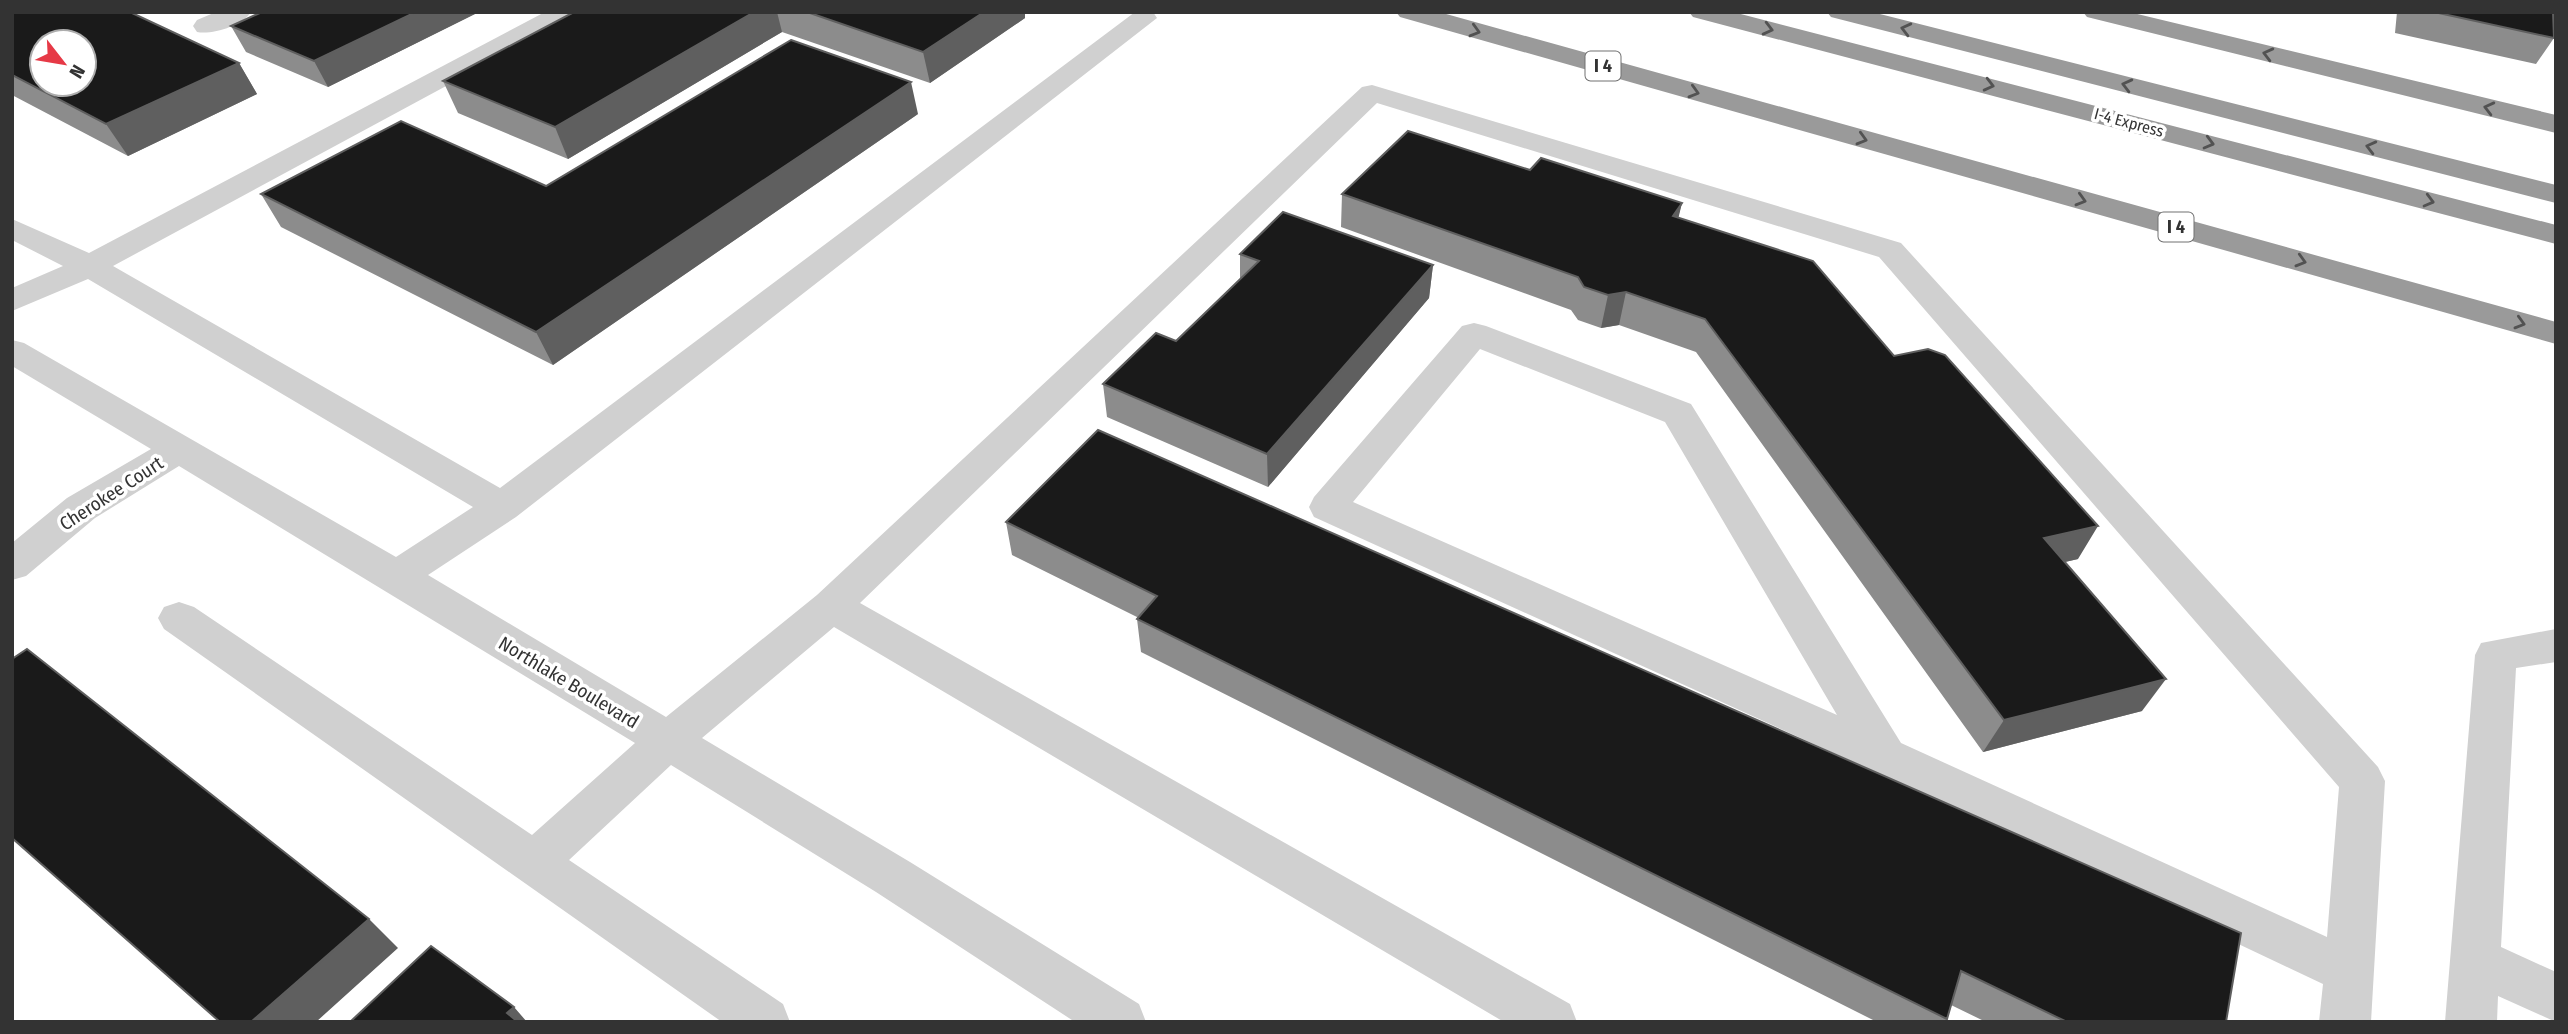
<svg xmlns="http://www.w3.org/2000/svg" width="2568" height="1034" font-family="'Fira Sans Condensed',sans-serif">
<rect width="100%" height="100%" fill="#fff"/>
<g fill="none" stroke-linecap="round" stroke-linejoin="round">
<path fill="#d0d0d0" fill-rule="evenodd" d="M216,12H251C242,26 212,35 197,32L193,26L197,20Z
M545,12H578L574,17L113,266L500,488L1135,12H1153L1157,18L516,517L428,575L666,717L817,595L1362,87L1372,85L1901,243L2378,767L2385,781L2371,1022H2319L2323,984L1869,769L1314,517L1309,507L1314,497L1462,326L1474,323L1486,326L1691,404L1901,743L2327,937L2339,787L1879,257L1377,103L860,603L1570,1004L1577,1022H1504L834,627L702,738L910,862L1139,1004L1146,1022H1075L876,892L671,765L569,860L783,1004L790,1022H722L164,629L158,618L164,607L179,602L194,607L532,835L635,743L179,466L95,518L26,576L12,580V543L67,498L151,449L12,366V340L24,343L396,557L473,507L88,279L12,311V288L63,266L12,240V219L89,253ZM1480,349L1665,422L1837,715L1353,502Z
M2556,629V662L2516,668L2501,947L2556,972V1022L2498,996L2497,1022H2445L2475,655L2481,643Z"/>
<path fill="#9a9a9a" fill-rule="evenodd" d="M1396,12H1439L2556,322V344L1400,17Z
M1689,12H1733L2556,225V244L1693,17Z
M1827,12H1872L2556,185V203L1831,17Z
M2083,12H2129L2556,115V133L2087,17Z"/>
</g>
<path fill="#8c8c8c" d="M12,12L239,63L257,94L128,156L12,95Z
M479,12L328,87L246,52L231,26Z
M574,12H1025V18L930,83L782,32L568,159L458,113L443,81Z
M2397,12H2553L2554,38L2536,64L2395,33Z
M918,114L553,365L281,227L261,194L546,186Z
M1530,170L1682,203L1678,217L1894,356L2078,559L2065,562L2142,711L1983,752L1696,352L1619,325L1601,328L1578,320L1571,310L1341,227L1342,194Z
M1240,254L1433,265L1429,298L1268,487L1107,417L1103,384L1176,341L1240,279Z
M1006,522L2226,1022H1986L1951,1005L1947,1019L1945,1022H1877L1141,652L1137,619L1139,618L1012,555Z"/>
<path fill="#5f5f5f" d="M416,12H479L328,87L314,61Z
M754,12H777L782,32L568,159L555,127Z
M984,12H1025V18L930,83L923,52Z
M239,63L257,94L128,156L106,124Z
M911,82L918,114L553,365L536,332Z
M1682,203L1674,236L1673,216Z
M1433,265L1429,298L1268,487L1267,454Z
M1626,292L1619,325L1601,328L1608,295Z
M2098,526L2078,559L2025,571L2044,538Z
M2166,679L2142,711L1983,752L2004,720Z
M369,919L398,948L316,1022H251Z
M514,1007L527,1022H515L507,1013Z"/>
<path fill="#1a1a1a" stroke="#5f5f5f" stroke-width="2" fill-rule="evenodd" d="M12,12H130L239,63L106,124L12,75ZM42,42H84V84H42Z
M262,12H416L314,61L231,26Z
M574,12H754L555,127L443,81Z
M807,12H984L923,52Z
M2434,12H2553L2554,38Z
M791,40L911,82L536,332L261,194L401,121L546,186Z
M1408,131L1530,170L1541,158L1682,203L1673,216L1813,261L1894,356L1928,349L1945,355L2098,526L2044,538L2166,679L2004,720L1705,319L1626,292L1608,295L1584,287L1578,277L1342,194Z
M1283,212L1433,265L1267,454L1103,384L1156,333L1176,341L1259,261L1240,254Z
M1098,430L2241,933L2226,1022H2067L1961,971L1947,1019L1137,619L1157,596L1006,522Z
M27,649L369,919L251,1022H220L12,838V659Z
M431,946L514,1007L507,1013L518,1022H350Z"/>
<defs><path id="oneway-chevron" d="M-2-3.5L2.5 0L-2 3.5" fill="none" stroke-width="1.6" stroke-linecap="round" stroke-linejoin="round" transform="scale(1.75)"/></defs>
<g stroke="#525252">
<use href="#oneway-chevron" transform="translate(1768 29) rotate(14)"/>
<use href="#oneway-chevron" transform="translate(1906 29) rotate(-166)"/>
<use href="#oneway-chevron" transform="translate(1475 31) rotate(16)"/>
<use href="#oneway-chevron" transform="translate(2268 54) rotate(-166)"/>
<use href="#oneway-chevron" transform="translate(1989 85) rotate(14)"/>
<use href="#oneway-chevron" transform="translate(2127 85) rotate(-166)"/>
<use href="#oneway-chevron" transform="translate(1694 92) rotate(16)"/>
<use href="#oneway-chevron" transform="translate(2489 108) rotate(-166)"/>
<use href="#oneway-chevron" transform="translate(1862 139) rotate(16)"/>
<use href="#oneway-chevron" transform="translate(2209 143) rotate(15)"/>
<use href="#oneway-chevron" transform="translate(2371 147) rotate(-166)"/>
<use href="#oneway-chevron" transform="translate(2081 200) rotate(16)"/>
<use href="#oneway-chevron" transform="translate(2429 201) rotate(15)"/>
<use href="#oneway-chevron" transform="translate(2301 261) rotate(16)"/>
<use href="#oneway-chevron" transform="translate(2520 323) rotate(16)"/>
</g>
<g text-anchor="middle" stroke-width="7" stroke-linejoin="round" paint-order="stroke">
<g font-size="16" fill="#333" stroke="#fff">
<text transform="translate(2129 122) rotate(15)" y="6">I-4 Express</text>
</g>
<g fill="#fff" stroke="#707070" stroke-width="2">
<rect x="1585.5" y="51.5" width="35" height="29" rx="5"/>
<rect x="2158.5" y="212.5" width="35" height="29" rx="5"/>
</g>
<g font-size="18" font-weight="bold" fill="#333">
<text x="1603" y="72">I 4</text>
<text x="2176" y="233">I 4</text>
</g>
<g font-size="19" fill="#333" stroke="#fff">
<text transform="translate(111 493) rotate(-33)" y="7">Cherokee Court</text>
<text transform="translate(569 682) rotate(31)" y="7">Northlake Boulevard</text>
</g>
</g>
<rect width="2568" height="1034" fill="none" stroke="#333333" stroke-width="28"/>
<g transform="translate(63 63) rotate(121)"><circle r="33" fill="#ffffff" stroke="#adadad" stroke-width="2"/>
<path d="M0-5L12 26L0 18L-12 26Z" fill="#e63946"/>
<text y="-10" font-size="19" font-weight="bold" text-anchor="middle" fill="#333333">N</text>
</g>
</svg>
